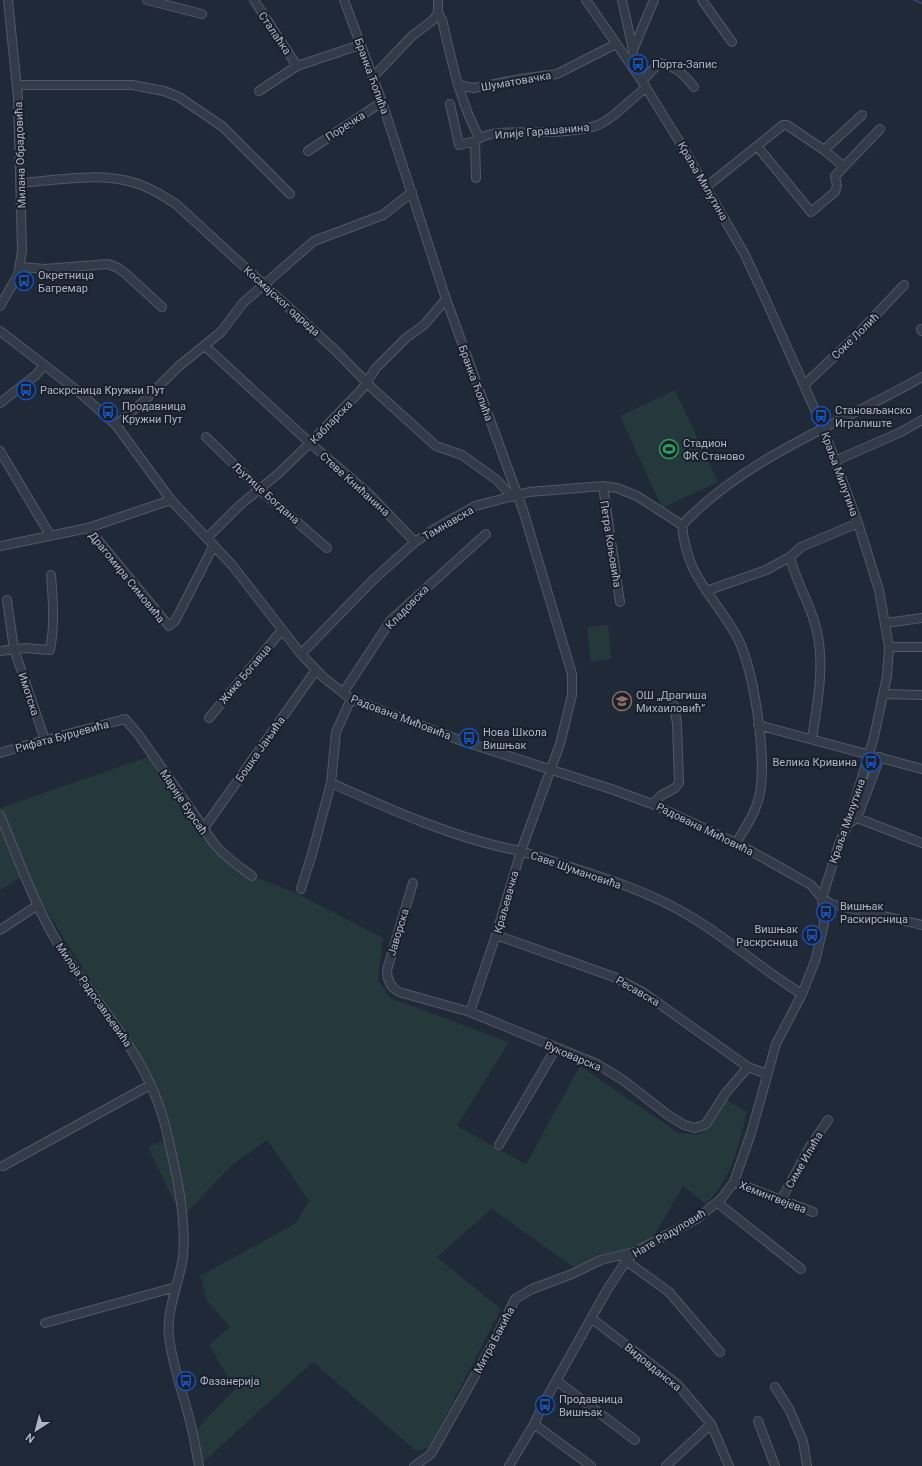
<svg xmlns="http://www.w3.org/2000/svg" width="922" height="1466" font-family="Roboto,sans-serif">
<rect width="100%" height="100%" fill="#202937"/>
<path fill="#25383b" d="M675,390L718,482L662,508L620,416Z
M608,625L611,659L591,662L587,627Z
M151,756L211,841L252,876L296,893L383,938L378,980L390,998L509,1042L457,1126L526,1164L580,1066L679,1133L699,1134L714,1121L726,1100L747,1112C737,1150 734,1174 706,1204L683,1186L655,1234L644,1243L573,1267L492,1209L437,1257L501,1309L429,1448L416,1451L313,1362L199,1466L189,1437L235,1389L209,1345L230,1327L207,1301L200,1276L296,1223L309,1201L267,1140L231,1166L182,1218L148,1147L172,1137L111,1015L25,875L0,890V808Z"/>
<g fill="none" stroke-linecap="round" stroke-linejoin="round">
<path stroke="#34435f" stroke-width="2" d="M914,0L922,3"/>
<defs>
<path id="minor" d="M147,0L202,14
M254,0L297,66
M344,0L382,102L446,299L523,510L572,674V695L560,744L521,851L496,935L470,1012
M622,0L633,50L632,66
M702,0L732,42
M438,13L442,20C452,60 459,100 479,137
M633,50L654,0
M373,77L412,36L433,20L438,13V0
M642,81L659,63C675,66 684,74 694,87
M17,85H132L164,91L179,97L223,127L290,194
M458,85L474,88L520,79L557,74L616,44
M259,91L297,66L360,45
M450,104L459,145L475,141
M757,146L811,212L835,192L837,186L835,176L880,129
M308,151L382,102
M843,166L824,150L862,115
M476,178L475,141C491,128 527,134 546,132C561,132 578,130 592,127C610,123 630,99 646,88
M21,183C57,180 99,172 135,183C150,187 163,196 176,204L335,350L373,389L436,446L462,455L497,480L512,497
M706,187L783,125H787L824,150
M21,267L45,269L108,264L118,268L126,274L162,307
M0,306L18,275L22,251L18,98L8,0
M921,329L922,331
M0,331L79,392L116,425L171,500L232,565L301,654L323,677L351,699L462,741L611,789L652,804L736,843L776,865L811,885L822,898L831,904L922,925
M205,346L310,443L368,493L415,542
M804,385L855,337L904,285
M0,403L36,375L44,365
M116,425L145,400L179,366L221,332L243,303L314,241L383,215L412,192
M206,437L259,489L327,548
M0,451L50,535
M835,461L901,432L922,420
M603,486L620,602
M88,528L169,626L175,621L214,545
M207,538L240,505L278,474L310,443L362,389L376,368L406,338L424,325L446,299
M0,546L88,528L171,500
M790,557C796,583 812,606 817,632C825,667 817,704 812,739
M706,591L766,570L790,557L801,547L858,523
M7,600L14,649L45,740
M886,623L922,618
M889,647H922
M0,651L25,648L50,650C55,625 53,601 51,575
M301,654L373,580L415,542L436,528L475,506L529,492L603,486L617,488L637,496L682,525
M343,693L391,620L486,534
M884,694L922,695
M209,718L282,630
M758,725L922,769
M0,753L45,740L125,719L138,734L204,828C216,851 232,861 252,876
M331,783C389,809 458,840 521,851C577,870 642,886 693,918C731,941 764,971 802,994
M652,804L662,795L675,788L679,783L677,724L674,705
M0,815C17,856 32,898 54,937C90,999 145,1050 164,1121C174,1162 187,1214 183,1256C180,1282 166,1309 169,1336C172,1365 183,1393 190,1421C194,1436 196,1451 199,1466
M857,818L880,757
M848,824L857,818L922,843
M204,828L316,670
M736,843C745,828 755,814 759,797C768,762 754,666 736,635C712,593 687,578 682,525C747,456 842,423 922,377
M413,883L387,970C387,980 390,987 399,992L470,1012L597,1064L623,1080L668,1115L684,1125L695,1128L706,1124L725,1094L748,1067
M301,889L312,854L331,783L336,732L351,699
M0,930L38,905
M496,935L614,977L644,993L748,1067L767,1074
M499,1145L556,1048
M3,1166L150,1085
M734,1182L813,1212
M781,1200L809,1148L828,1120
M718,1203L801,1269
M626,1261L669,1292L720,1352
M591,1318L677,1384L711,1424L729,1466
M45,1323L176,1287
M557,1381L635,1440
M775,1387L789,1409L803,1441L807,1466
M758,1421L775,1466
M534,1424L591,1466
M414,1466L431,1454L495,1340L515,1299L532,1289L572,1274L601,1260L634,1252
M509,1466L534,1424L546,1399L607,1290L626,1261L635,1252L698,1218L721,1199L734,1182L751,1133L776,1044L802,994L815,961L824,924L822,898L839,844L848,824L874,737L887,676L889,647L879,590L858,523L823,428L765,298L744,253L679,141L642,81L586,0
M666,1466L711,1424"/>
</defs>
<use href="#minor" stroke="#515866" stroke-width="10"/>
<use href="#minor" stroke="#343b48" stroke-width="8"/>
</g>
<defs>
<symbol id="bus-ring" viewBox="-11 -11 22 22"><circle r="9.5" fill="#19202c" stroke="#1a4fb4" stroke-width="1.5"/><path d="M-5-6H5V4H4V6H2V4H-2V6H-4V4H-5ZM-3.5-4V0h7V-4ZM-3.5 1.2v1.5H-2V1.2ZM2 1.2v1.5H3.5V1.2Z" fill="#1a4fb4"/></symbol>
<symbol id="stadium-ring" viewBox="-11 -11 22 22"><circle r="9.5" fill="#19202c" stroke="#2e9e5b" stroke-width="1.5"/><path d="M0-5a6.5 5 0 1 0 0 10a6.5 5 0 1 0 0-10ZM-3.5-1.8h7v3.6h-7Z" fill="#2e9e5b"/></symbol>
<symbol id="school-ring" viewBox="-11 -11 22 22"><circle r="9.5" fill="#19202c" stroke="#8d6e63" stroke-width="1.5"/><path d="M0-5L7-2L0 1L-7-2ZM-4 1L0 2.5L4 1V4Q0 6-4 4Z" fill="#8d6e63"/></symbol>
</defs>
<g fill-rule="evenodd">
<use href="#bus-ring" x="627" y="53" width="22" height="22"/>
<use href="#bus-ring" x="13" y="270" width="22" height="22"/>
<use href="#bus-ring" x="15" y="379" width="22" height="22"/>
<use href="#bus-ring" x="97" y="401" width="22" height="22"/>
<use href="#bus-ring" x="810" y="405" width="22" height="22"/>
<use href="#stadium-ring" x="658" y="438" width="22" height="22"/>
<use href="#school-ring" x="611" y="690" width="22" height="22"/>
<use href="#bus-ring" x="458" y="727" width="22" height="22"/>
<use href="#bus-ring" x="860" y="751" width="22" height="22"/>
<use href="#bus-ring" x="815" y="901" width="22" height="22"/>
<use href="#bus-ring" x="801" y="924" width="22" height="22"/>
<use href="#bus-ring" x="175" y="1370" width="22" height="22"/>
<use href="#bus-ring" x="534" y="1394" width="22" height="22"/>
</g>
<g text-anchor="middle" stroke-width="4" stroke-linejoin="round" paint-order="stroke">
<g font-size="11" fill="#aeb5c5" stroke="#19202c">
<text transform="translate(275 33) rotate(56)" y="4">Сталаћка</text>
<text transform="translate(372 76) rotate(70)" y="4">Бранка Ћопића</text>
<text transform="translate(516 81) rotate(-10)" y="4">Шуматовачка</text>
<text transform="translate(345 126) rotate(-33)" y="4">Поречка</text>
<text transform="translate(542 131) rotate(-5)" y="4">Илије Гарашанина</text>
<text transform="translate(20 155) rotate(-92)" y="4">Милана Обрадовића</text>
<text transform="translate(703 181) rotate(60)" y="4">Краља Милутина</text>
<text transform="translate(282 301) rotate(42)" y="4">Космајског одреда</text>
<text transform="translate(855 336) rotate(-44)" y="4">Соке Лолић</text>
<text transform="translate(476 383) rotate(70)" y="4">Бранка Ћопића</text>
<text transform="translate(331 422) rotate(-46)" y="4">Кабларска</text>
<text transform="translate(840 474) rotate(70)" y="4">Краља Милутина</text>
<text transform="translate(355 484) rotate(42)" y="4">Стеве Книћанина</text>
<text transform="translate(266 493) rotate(42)" y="4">Љутице Богдана</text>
<text transform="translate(448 523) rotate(-30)" y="4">Тамнавска</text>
<text transform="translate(611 544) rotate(81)" y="4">Петра Коњовића</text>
<text transform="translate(127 577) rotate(51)" y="4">Драгомира Симовића</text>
<text transform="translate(407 607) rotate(-46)" y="4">Кладовска</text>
<text transform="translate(245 674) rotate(-50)" y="4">Жике Богавца</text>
<text transform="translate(29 694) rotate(72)" y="4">Имотска</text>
<text transform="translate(401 717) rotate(21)" y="4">Радована Мићовића</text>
<text transform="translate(62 736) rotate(-15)" y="4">Рифата Бурџевића</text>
<text transform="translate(260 749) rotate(-55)" y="4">Бошка Јањића</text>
<text transform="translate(184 802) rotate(56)" y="4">Марије Бурсаћ</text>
<text transform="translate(847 821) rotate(-71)" y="4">Краља Милутина</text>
<text transform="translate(705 829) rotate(26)" y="4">Радована Мићовића</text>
<text transform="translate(576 870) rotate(19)" y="4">Саве Шумановића</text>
<text transform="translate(506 902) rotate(-74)" y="4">Краљевачка</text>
<text transform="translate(398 932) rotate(-73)" y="4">Јаворска</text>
<text transform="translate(638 991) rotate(30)" y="4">Ресавска</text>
<text transform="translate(94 995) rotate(55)" y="4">Милоја Радосављевића</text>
<text transform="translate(573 1056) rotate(23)" y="4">Вуковарска</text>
<text transform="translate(804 1160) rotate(-60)" y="4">Симе Илића</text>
<text transform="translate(773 1197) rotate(21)" y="4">Хемингвејева</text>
<text transform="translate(669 1233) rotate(-31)" y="4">Нате Радуловић</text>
<text transform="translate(494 1340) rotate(-62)" y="4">Митра Бакића</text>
<text transform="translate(653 1367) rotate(39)" y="4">Видовданска</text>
</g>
<g font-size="11" fill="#aeb5c5" stroke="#19202c" text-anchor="start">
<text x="652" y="68">Порта-Запис</text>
<text x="38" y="279">Окретница<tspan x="38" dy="13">Багремар</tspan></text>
<text x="40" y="394">Раскрсница Кружни Пут</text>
<text x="122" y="410">Продавница<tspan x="122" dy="13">Кружни Пут</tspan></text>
<text x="835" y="414">Становљанско<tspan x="835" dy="13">Игралиште</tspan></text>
<text x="683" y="447">Стадион<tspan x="683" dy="13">ФК Станово</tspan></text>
<text x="636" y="699">ОШ „Драгиша<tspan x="636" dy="13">Михаиловић”</tspan></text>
<text x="483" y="736">Нова Школа<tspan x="483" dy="13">Вишњак</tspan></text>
<text x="857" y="766" text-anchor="end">Велика Кривина</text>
<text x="840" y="910">Вишњак<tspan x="840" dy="13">Раскирсница</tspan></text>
<text x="798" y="933" text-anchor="end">Вишњак<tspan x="798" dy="13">Раскрсница</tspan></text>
<text x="200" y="1385">Фазанерија</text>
<text x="559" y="1403">Продавница<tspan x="559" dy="13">Вишњак</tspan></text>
</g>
</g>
<g transform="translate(36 1430) rotate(216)" stroke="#19202c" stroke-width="3" paint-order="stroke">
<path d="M0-3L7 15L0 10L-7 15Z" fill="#aeb5c5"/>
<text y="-6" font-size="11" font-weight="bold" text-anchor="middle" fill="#aeb5c5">N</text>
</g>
</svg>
